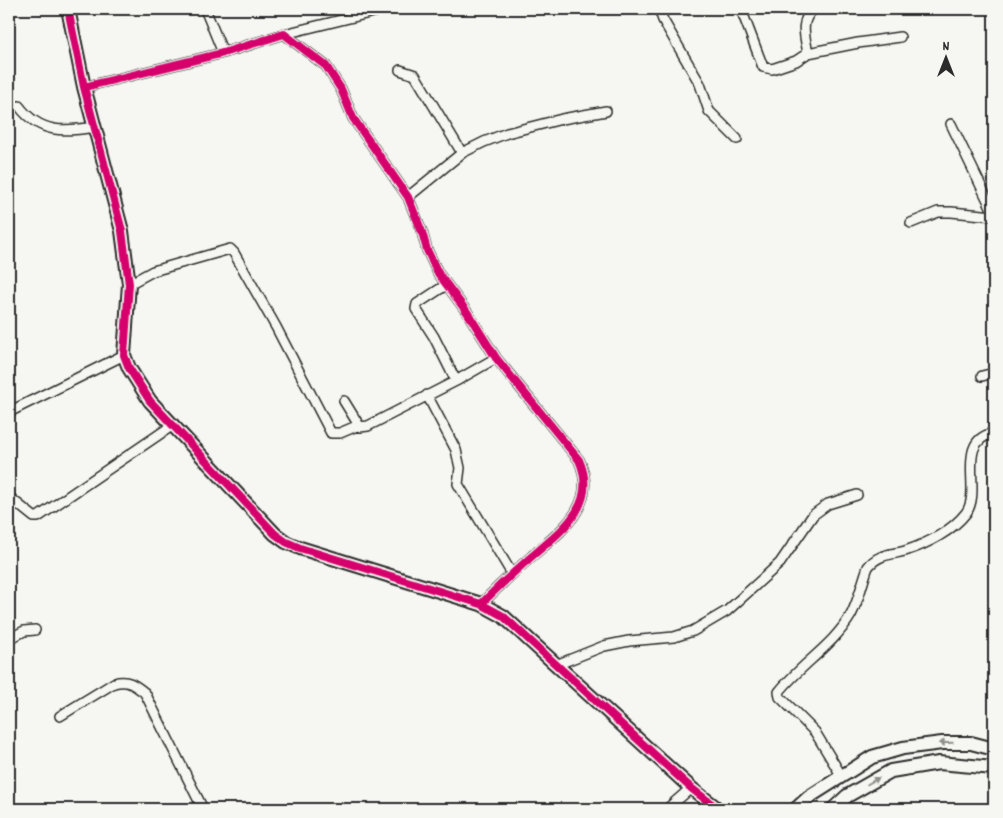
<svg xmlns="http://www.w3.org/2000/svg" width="1003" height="818" font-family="Dekko,sans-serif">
<rect width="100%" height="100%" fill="#f6f6f2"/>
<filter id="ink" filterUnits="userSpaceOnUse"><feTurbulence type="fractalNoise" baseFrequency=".02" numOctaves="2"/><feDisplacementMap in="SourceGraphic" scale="10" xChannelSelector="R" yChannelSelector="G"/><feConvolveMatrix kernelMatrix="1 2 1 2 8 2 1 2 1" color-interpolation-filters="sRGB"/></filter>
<g filter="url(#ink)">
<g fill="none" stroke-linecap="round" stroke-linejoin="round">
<defs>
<path id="street" d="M205,9L223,53
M659,9L663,20L700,84L709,111L737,139
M741,9L763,67L772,69L796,61L808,53L858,43L900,37
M284,34L386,9
M808,53C805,37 799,20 814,9
M400,70L415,75L462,153
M84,87L223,53L284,34L326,66L341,89L353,118L408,197L422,232L427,250L438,273L467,312L496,358L579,460C599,505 561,531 531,557C514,572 497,588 481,604
M19,106C40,134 64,132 95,127
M951,124L994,213
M408,197L462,153L484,142L507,133L562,119L606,111
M911,223L938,212H951L994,216
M129,284L153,271L230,249L234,253L276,327L331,433H340L359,425
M446,285L417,304L416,309L434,337L456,381
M982,376L994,373
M427,395L456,450L460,468L458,484L512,574
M344,401L360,427L368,426L456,381L496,358
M9,412L124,355
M9,497L34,517H38L173,425
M9,639L24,631L35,630
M556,665L604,646L629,641L674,637L693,631L727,611L780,563L813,515L828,504L857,495
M60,716L114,683C128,679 135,685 145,693L203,809
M841,775L815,732L780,697L779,692C801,664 833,646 851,615C859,600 862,583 868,567C878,554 890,555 905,551C927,544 952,531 966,513C983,490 954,441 994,433
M667,809L691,788"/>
<path id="secondary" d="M68,9L84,87L122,231L129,284L124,355L129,368L150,401L275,534L286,542L300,548L481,604L503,616L691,788L718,809
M796,809L809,797L872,757L903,748L942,743H971L994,749
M833,809L847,796L891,771L939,763L994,768"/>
</defs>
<use href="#street" stroke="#2b2b2b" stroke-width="12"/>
<use href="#secondary" stroke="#2b2b2b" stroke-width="16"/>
<use href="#street" stroke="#f6f6f2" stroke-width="9"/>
<use href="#secondary" stroke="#f6f6f2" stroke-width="12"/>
<defs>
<path id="cycleway" d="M68,9L84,87L122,231L129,284L124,355L129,368L150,401L275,534L286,542L300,548L481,604L503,616L691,788L718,809
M84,87L223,53L284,34L326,66L341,89L353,118L408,197L422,232L427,250L438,273L467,312L496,358L579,460C599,505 561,531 531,557C514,572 497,588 481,604"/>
</defs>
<use href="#cycleway" stroke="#f6f6f2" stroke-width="11"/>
<use href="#cycleway" stroke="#d6006c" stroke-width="8"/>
</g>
<defs><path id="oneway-solid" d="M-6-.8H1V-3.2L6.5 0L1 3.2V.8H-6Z" transform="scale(1.25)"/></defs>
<g fill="#90908e">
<use href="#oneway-solid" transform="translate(946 743) rotate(179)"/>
<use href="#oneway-solid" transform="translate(873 781) rotate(-30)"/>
</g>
</g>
<rect width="1003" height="818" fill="none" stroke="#f6f6f2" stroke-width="30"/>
<rect x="15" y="15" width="973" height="788" fill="none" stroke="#2b2b2b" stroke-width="2" filter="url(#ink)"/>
<g transform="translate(946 58)" stroke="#f6f6f2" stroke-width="4" paint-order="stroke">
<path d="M0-4L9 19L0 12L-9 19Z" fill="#2b2b2b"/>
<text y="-8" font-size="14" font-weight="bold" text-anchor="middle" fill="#2b2b2b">N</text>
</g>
</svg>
